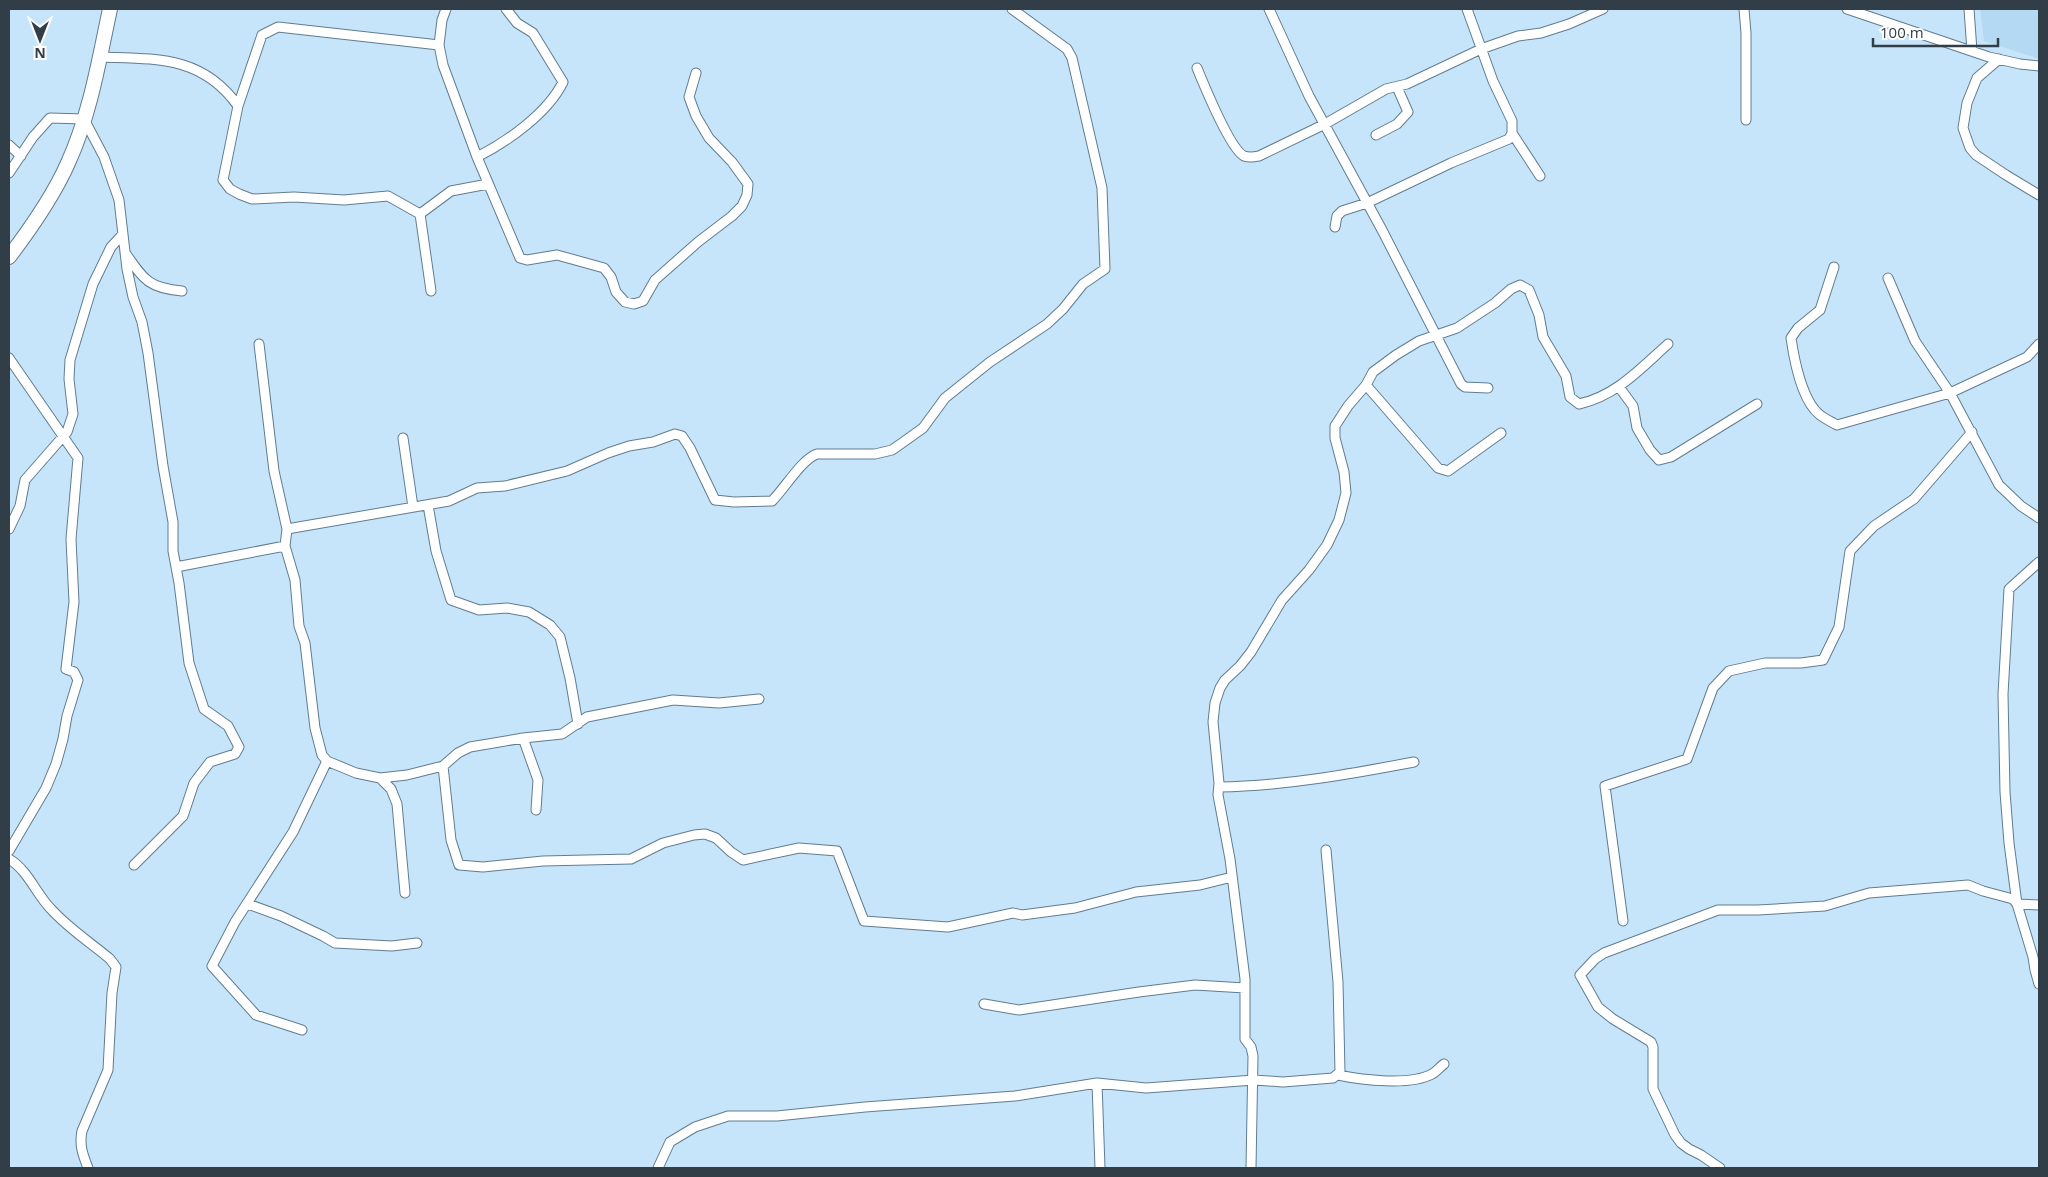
<svg xmlns="http://www.w3.org/2000/svg" width="2048" height="1177" font-family="'Open Sans',sans-serif">
<rect width="100%" height="100%" fill="#c7e5fa"/>
<path fill="#b4d9f3" d="M1980,9H2039V59L1984,41Z"/>
<g fill="none" stroke-linecap="round" stroke-linejoin="round">
<defs>
<path id="minor" d="M446,9L442,20L439,45L443,65L477,157L520,258L527,260L557,255L604,268L611,277L616,292L625,302L634,304L643,301L655,280L698,242L732,216L742,206L747,195L748,184L732,162L709,138L696,116L689,97L696,73
M1269,9L1309,96L1382,230L1461,384L1465,387L1488,388
M1744,9L1746,33V120
M1847,9L1989,57L2020,64L2039,66
M1969,9L1972,51
M99,57C155,59 202,55 238,106
M1999,59L1977,78L1967,103L1963,128L1970,148L1976,155L2006,175L2039,195
M1197,68C1204,85 1230,149 1244,156C1250,158 1254,157 1259,156L1325,124L1386,89L1407,84L1481,49L1518,36L1541,33L1569,24L1603,9
M1512,133L1540,176
M1376,135L1397,124L1408,112L1397,87
M9,145L21,156
M477,157C507,142 548,113 563,82L533,33L517,23L506,9
M9,173L33,137L50,118L84,119L104,157L119,200L127,269L133,297L142,322L148,353L163,466L173,522V551L179,583L189,663L204,709L228,726L239,747L235,754L210,762L194,783L183,816L134,865
M420,214L388,196L344,200L294,197L252,199L239,194L230,189L223,180L238,106L262,35L278,27L439,45
M1335,227L1337,216L1342,211L1367,203L1451,163L1509,139L1512,133V121L1493,81L1467,9
M126,254C144,280 149,288 182,291
M1834,267L1820,310L1798,328L1791,338C1794,359 1802,401 1820,415C1825,419 1832,422 1837,425L1950,393L2027,357L2039,344
M1888,278L1915,341L1950,393L1999,485L2021,506L2039,518
M431,291L420,214L451,191L488,184
M9,358L78,458L71,539L74,602L66,669L74,672L78,680L67,716L63,739L56,764L46,788L9,851
M1366,385L1438,468L1448,471L1501,433
M1619,387L1633,406L1637,428L1650,450L1659,460L1671,457L1757,404
M403,438L413,507
M428,505L436,551L451,600L479,610L507,608L529,612L550,625L560,637L570,678L578,724
M9,529L20,506L25,480L67,432L73,414L69,379L70,360L93,284L111,247L123,234
M287,529L449,501L477,488L505,486L567,471L608,453L629,446L653,442L675,434L682,436L690,448L715,500L734,502L772,501C785,488 802,459 817,454H875L892,450L902,443L923,428L945,398L990,362L1047,324L1063,309L1083,284L1105,269L1102,188L1072,58L1067,49L1012,9
M285,546L295,580L299,626L305,643L315,728L322,755L327,761L356,773L380,778L391,789L397,804L405,893
M2039,562L2009,589L2003,694L2005,792L2009,843L2017,904L2033,957L2035,970L2039,984
M176,567L285,546L287,529L274,471L259,344
M523,738L538,780L536,810
M443,766L451,840L459,865L483,867L543,861L631,859L663,843L694,835L705,834L716,838L731,852L743,860L799,848L837,851L864,921L948,927L1013,913L1022,915L1075,908L1136,892L1200,885L1232,877
M380,778L407,775L443,766L458,753L470,747L523,738L562,734L587,717L673,700L719,703L759,699
M1219,787C1285,786 1350,774 1414,762
M9,859C28,870 36,894 51,909C68,928 91,943 110,959L116,967L112,993L108,1070L82,1131C79,1145 83,1155 88,1168
M248,904L281,916L323,936L335,943L392,946L417,943
M1623,921L1605,786L1687,759L1713,688L1729,671L1765,663H1801L1823,660L1839,627L1850,551L1874,526L1914,499L1972,432
M984,1004L1019,1010L1139,992L1195,985L1245,988
M302,1030L256,1015L212,966L235,922L293,832L327,761
M1338,1075C1362,1080 1410,1086 1432,1074C1436,1072 1440,1067 1444,1064
M1097,1083L1100,1168
M658,1168L670,1142L695,1127L728,1116H777L865,1107L1015,1096L1097,1083L1146,1088L1254,1080L1283,1082L1333,1078L1340,1072L1338,982L1326,850
M1251,1168L1253,1056L1251,1047L1245,1039V979L1230,859L1218,795L1219,783L1213,722L1215,703L1220,688L1225,680L1240,666L1251,652L1282,600L1309,570L1327,545L1339,520L1346,493L1344,472L1335,438V426L1348,406L1366,385L1373,372L1396,355L1419,341L1457,328L1495,303L1511,289L1520,285L1529,290L1539,315L1543,337L1566,376L1570,397L1579,404C1616,396 1641,368 1668,344
M1720,1168L1701,1155L1689,1149L1681,1143L1675,1135L1653,1089V1047L1651,1042L1613,1019L1598,1007L1580,975L1595,959L1604,953L1718,910H1758L1825,906L1869,893L1968,885L1983,891L2013,899L2017,904L2039,905"/>
<path id="trunk" d="M9,257C31,228 53,197 68,163C90,115 99,60 110,9"/>
</defs>
<use href="#minor" stroke="#617c8f" stroke-width="11"/>
<use href="#trunk" stroke="#617c8f" stroke-width="16"/>
<use href="#minor" stroke="#fff" stroke-width="9"/>
<use href="#trunk" stroke="#fff" stroke-width="14"/>
</g>
<rect width="2048" height="1177" fill="none" stroke="#323e47" stroke-width="20"/>
<g transform="translate(40 40) rotate(180)" stroke="#ffffff" stroke-width="4" paint-order="stroke">
<path d="M0-4L9 19L0 12L-9 19Z" fill="#323e47"/>
<text y="-8" font-size="14" font-weight="bold" text-anchor="middle" fill="#323e47">N</text>
</g>
<path d="M1873 38v8h125v-8" fill="none" stroke="#323e47" stroke-width="2.5"/>
<text x="1880" y="38" font-size="15" fill="#323e47" stroke="#ffffff" stroke-width="4" paint-order="stroke">100 m</text>
</svg>
